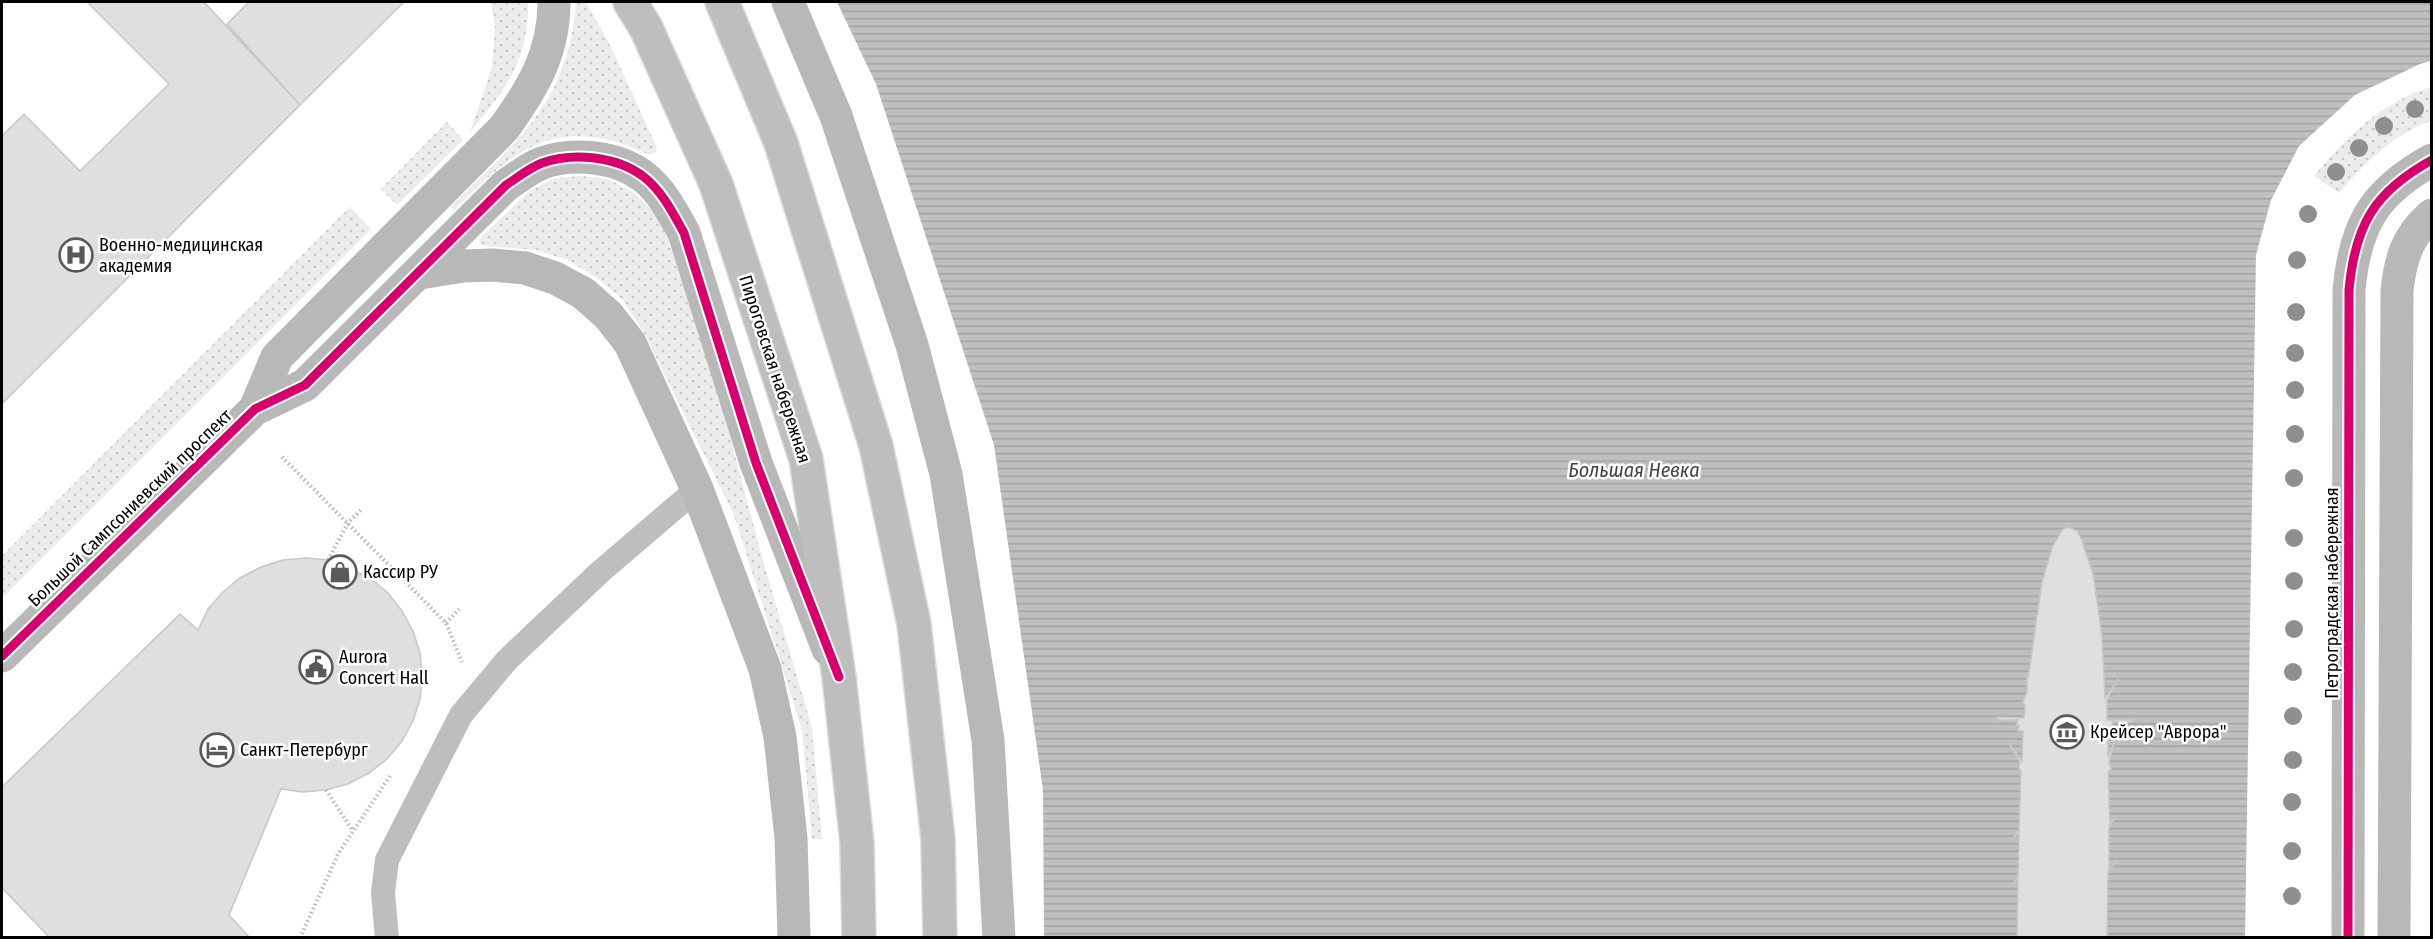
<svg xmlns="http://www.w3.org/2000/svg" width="2433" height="939" font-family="'Fira Sans Condensed',sans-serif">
<defs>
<pattern id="grass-dots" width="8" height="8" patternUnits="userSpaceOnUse" patternTransform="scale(1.5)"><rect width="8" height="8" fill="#ececec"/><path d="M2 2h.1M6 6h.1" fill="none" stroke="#c9c9c9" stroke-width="1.8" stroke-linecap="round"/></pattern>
<pattern id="water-rules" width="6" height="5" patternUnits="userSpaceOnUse" patternTransform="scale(1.5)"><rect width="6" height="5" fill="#bfbfbf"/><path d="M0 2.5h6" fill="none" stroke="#a2a2a2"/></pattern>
</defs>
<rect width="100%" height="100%" fill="#fff"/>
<path fill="url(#grass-dots)" d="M491,2H528C530,58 505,91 470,132L492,67L495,27Z
M576,2H586L610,45L657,148L656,152L649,155C630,145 614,140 592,137C530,130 495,171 454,210L450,207C517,141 569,102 576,2Z
M2431,87V121C2393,134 2365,163 2339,193L2314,176C2345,138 2383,101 2431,87Z
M447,122L463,140L397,205L381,189Z
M581,176L608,179L633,192L656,214L668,240L708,355L764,564L812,728L822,839H812L802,730L734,515L644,333L623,300L597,278L567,260L536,250L485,246L479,243L481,237L530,191L555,178Z
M350,207L371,229L2,598V556Z"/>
<path fill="url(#water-rules)" d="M837,2H2431V61L2420,64L2355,95L2299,146L2271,200L2256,255L2245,937H1044L1043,790L994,445L876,84Z"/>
<path fill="#dfdfdf" stroke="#c7c7c7" stroke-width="1.5" d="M87,2H204L300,105L2,404V136L24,114L80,171L169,84Z
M249,2H404L300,105L227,24Z
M2068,527L2077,531L2081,538L2093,574L2102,636L2105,698L2118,679L2107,700V720H2133V722H2112V726L2114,727L2112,728V734H2108V757L2115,740L2109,762L2111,769L2108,772L2110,823L2117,816L2109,825V869L2117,861L2108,871L2107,938H2017L2018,879L2011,886L2018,877L2019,833L2011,840L2019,831L2021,771L2019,768L2020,762L2008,742L2022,761L2023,731H2018L2019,725L2016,726L2018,720H1998V717L2024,718L2025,706L2023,702L2027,692V673L2028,679L2042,582L2052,548L2062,530Z
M306,558L328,560L370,578L388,593L402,611L413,631L420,653L422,676L420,699L413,721L402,741L387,759L369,773L348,784L326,790L303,792L281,789L229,915L250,938H50L2,888V787L180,614L198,630L208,609L223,592L240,578L261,567L283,560Z"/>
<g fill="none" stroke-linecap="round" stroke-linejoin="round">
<defs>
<path id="primary" d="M630,2L646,28L716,184L806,459L839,677L857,843L859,938
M722,2L781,143L876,446L914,624L938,839L940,938"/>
</defs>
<use href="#primary" stroke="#dbdbdb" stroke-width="36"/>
<path stroke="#b9b9b9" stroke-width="4" stroke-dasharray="1.5 3" stroke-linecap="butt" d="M282,457L446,623L462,662
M328,560L348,523L361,510
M446,623L459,609
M326,790L353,831
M300,938L338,854L390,776"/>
<path stroke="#bebebe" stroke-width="24" d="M387,938L383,893L387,860L461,715L507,660L600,572L697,489"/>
<path stroke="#b8b8b8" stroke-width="33" d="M788,2L836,116L912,345L946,474L988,740L999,938
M420,273L463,266L493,265L525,268L555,278L583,293L608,315L630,343L697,489L765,669L780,737L791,838L794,938
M255,409L277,357L504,128C533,88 554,53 554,2
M2,656L255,409L305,385L506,185C517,178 529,168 542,163C573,152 617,156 644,177C662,191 673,213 684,233L756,463L828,649
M2348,938L2349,290C2355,225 2374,192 2432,160
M2394,938L2397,291C2400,260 2407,236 2432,215"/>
<use href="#primary" stroke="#bebebe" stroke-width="33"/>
<defs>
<path id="cycleway" d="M2,656L255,409L305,385L506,185C517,178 529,168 542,163C573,152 617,156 644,177C662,191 673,213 684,233L756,463L839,677
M2348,938L2349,290C2355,225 2374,192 2432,160"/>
</defs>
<use href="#cycleway" stroke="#fff" stroke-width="13"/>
<use href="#cycleway" stroke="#d6006c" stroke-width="9"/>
</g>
<g fill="#8f8f8f">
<circle cx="2415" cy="109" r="9"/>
<circle cx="2384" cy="126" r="9"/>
<circle cx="2359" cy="148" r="9"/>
<circle cx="2336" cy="172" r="9"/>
<circle cx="2308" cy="214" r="9"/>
<circle cx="2297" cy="260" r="9"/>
<circle cx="2296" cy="312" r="9"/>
<circle cx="2295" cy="353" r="9"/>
<circle cx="2295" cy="390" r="9"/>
<circle cx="2295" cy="434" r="9"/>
<circle cx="2294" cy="478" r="9"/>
<circle cx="2294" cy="538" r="9"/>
<circle cx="2294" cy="581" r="9"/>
<circle cx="2294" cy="629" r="9"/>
<circle cx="2293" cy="672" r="9"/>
<circle cx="2293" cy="716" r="9"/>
<circle cx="2293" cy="760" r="9"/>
<circle cx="2292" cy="802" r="9"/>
<circle cx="2292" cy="851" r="9"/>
<circle cx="2292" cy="896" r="9"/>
</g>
<defs>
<symbol id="hospital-ring" viewBox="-11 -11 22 22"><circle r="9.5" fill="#fff" stroke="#595959" stroke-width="1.5"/><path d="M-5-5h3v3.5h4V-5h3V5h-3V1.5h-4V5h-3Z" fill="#595959"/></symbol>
<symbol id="shop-ring" viewBox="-11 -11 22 22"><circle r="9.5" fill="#fff" stroke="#595959" stroke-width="1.5"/><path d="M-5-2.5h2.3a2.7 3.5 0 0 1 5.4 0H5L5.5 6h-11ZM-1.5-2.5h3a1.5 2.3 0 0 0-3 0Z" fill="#595959"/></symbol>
<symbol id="civic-ring" viewBox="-11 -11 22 22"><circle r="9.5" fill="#fff" stroke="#595959" stroke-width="1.5"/><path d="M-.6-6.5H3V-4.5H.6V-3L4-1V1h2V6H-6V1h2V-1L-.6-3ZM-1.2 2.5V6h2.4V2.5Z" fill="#595959"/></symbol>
<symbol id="museum-ring" viewBox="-11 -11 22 22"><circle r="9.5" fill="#fff" stroke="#595959" stroke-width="1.5"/><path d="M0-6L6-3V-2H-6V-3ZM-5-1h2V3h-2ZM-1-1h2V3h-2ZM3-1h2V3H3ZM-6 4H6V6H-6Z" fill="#595959"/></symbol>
<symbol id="hotel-ring" viewBox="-11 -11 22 22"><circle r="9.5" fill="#fff" stroke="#595959" stroke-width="1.5"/><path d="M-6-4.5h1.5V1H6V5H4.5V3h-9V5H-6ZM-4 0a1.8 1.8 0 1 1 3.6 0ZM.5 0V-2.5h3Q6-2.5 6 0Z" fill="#595959"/></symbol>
</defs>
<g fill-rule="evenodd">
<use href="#hospital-ring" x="57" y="236" width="38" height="38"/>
<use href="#shop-ring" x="321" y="553" width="38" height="38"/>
<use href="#civic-ring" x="297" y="648" width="38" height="38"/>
<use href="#museum-ring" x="2048" y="713" width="38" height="38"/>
<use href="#hotel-ring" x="198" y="731" width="38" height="38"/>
</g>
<g text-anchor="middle" stroke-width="5" stroke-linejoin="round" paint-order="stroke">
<g font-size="18" fill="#000" stroke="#fff" text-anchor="start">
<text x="99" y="251">Военно-медицинская<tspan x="99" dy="21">академия</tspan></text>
<text x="363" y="578">Кассир РУ</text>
<text x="339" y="663">Aurora<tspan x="339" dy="21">Concert Hall</tspan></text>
<text x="2090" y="738">Крейсер "Аврора"</text>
<text x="240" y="756">Санкт-Петербург</text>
</g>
<g font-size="18" fill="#000" stroke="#fff">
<text transform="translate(775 369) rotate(72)" y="6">Пироговская набережная</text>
<text transform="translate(130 508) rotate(-44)" y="6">Большой Сампсониевский проспект</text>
<text transform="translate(2332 593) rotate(-90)" y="6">Петроградская набережная</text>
</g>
<g font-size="20" font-style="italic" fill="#444" stroke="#fff">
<text x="1634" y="477">Большая Невка</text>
</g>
</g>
<rect width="2433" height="939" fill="none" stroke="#000000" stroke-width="6"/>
</svg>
